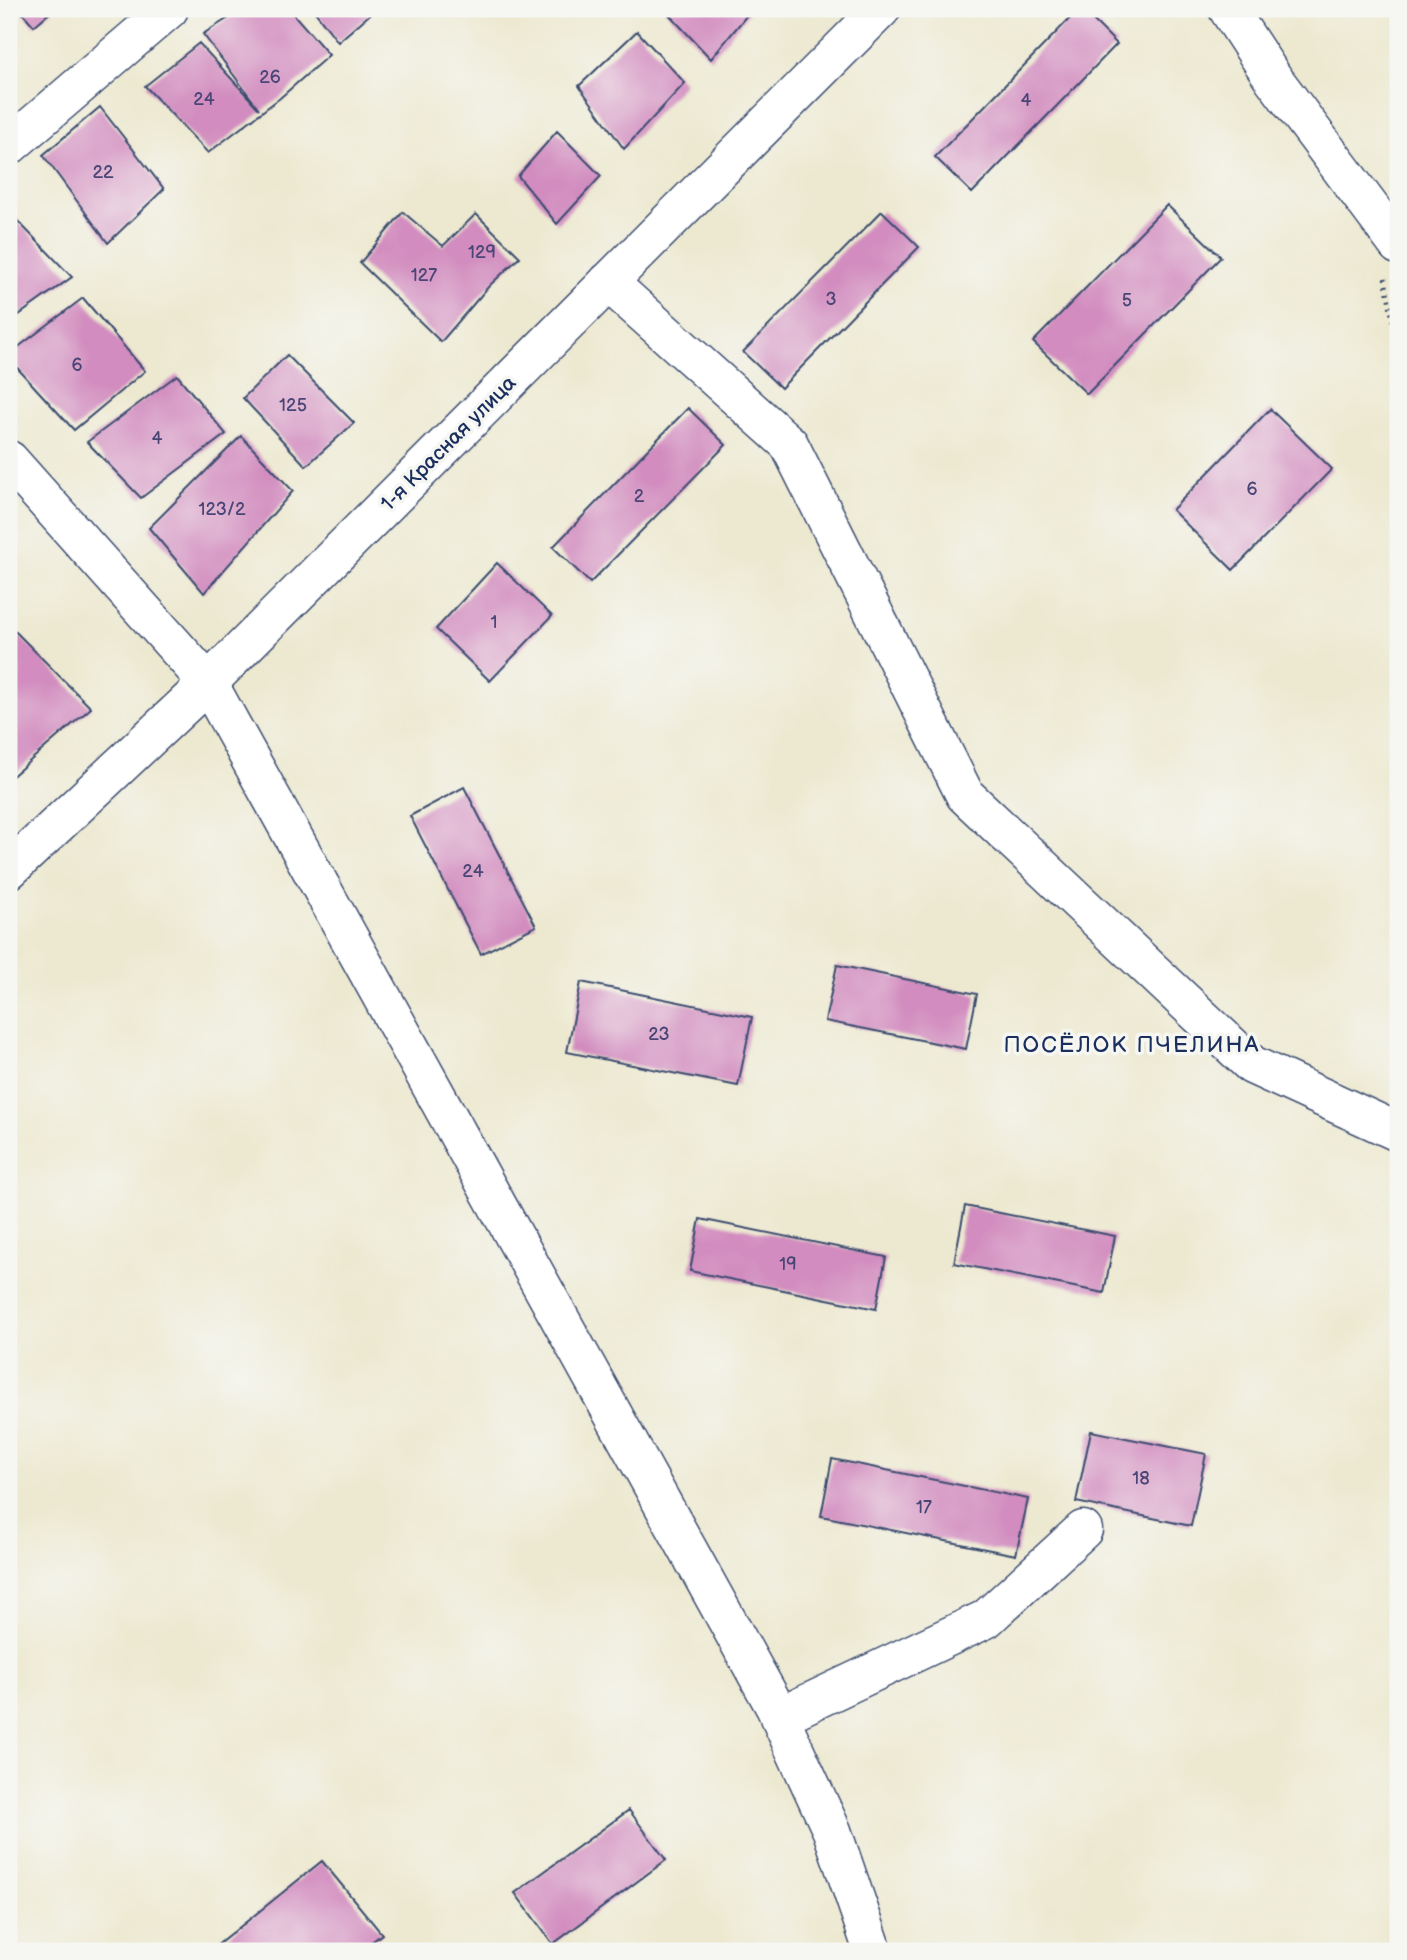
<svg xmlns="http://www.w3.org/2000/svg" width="1407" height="1960" font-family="'Balsamiq Sans',sans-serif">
<rect width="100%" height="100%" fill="#f6f6f2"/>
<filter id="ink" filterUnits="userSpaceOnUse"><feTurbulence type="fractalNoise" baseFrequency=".0143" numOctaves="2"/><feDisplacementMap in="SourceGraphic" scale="14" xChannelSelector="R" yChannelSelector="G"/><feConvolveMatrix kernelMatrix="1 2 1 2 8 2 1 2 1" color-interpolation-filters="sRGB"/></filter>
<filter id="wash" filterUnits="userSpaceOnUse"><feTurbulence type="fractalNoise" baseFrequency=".00686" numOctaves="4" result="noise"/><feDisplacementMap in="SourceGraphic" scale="28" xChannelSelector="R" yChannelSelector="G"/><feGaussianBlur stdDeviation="1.57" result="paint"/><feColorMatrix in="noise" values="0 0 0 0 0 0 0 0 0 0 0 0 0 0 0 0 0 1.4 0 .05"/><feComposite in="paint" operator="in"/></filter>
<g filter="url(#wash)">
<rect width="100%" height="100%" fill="#ede9d1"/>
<g id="blocks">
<path fill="#d28cbf" d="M19,9H54L34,26Z
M243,9H289L329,55L280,98L208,153L145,86L199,43L259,109L203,34Z
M313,9H376L338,42Z
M664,9H752L711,59Z
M1079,9H1082L1117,44L972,193L935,157Z
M637,31L685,83L624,149L579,86Z
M100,107L164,189L108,243L43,155Z
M557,131L601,176L557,224L518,176Z
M1167,205L1221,257L1087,394L1033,342Z
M882,211L919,247L781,388L743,352Z
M9,212L72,277L9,322Z
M403,212L443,246L476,214L520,257L489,286L441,342L360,263Z
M83,298L145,371L74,430L9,359V354Z
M287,355L354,423L306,466L243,398Z
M177,375L226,434L141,498L87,442Z
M688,408L726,445L590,583L553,547Z
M1270,409L1332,469L1233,570L1172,510Z
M241,436L293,491L204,593L149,528Z
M497,563L552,616L490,681L436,629Z
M9,625L91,708L9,779Z
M464,787L536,926L481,954L410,816Z
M837,965L977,994L966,1049L825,1021Z
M581,982L752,1017L738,1086L567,1052Z
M965,1206L1115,1236L1104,1293L954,1263Z
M700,1219L886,1257L876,1309L690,1271Z
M1091,1431L1206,1454L1191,1526L1076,1502Z
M832,1459L1028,1499L1016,1555L821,1516Z
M629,1810L666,1860L553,1944L515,1893Z
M322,1861L382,1934L360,1951H210Z"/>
</g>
</g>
<g filter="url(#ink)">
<use href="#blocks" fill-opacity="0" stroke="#3a4b6f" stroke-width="2"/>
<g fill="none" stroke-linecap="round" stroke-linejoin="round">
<defs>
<path id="minor" d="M1228,9L1273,78L1398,245
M9,146L169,9
M608,282L789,444L965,795L1252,1065L1398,1132
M9,460L208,683L775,1707L832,1831L873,1951
M779,1717L986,1619L1083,1530"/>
<path id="major" d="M9,870L208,683L881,9"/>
</defs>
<use href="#minor" stroke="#3a4b6f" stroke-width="41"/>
<use href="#major" stroke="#3a4b6f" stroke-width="41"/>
<path stroke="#3a4b6f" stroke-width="4.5" stroke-dasharray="2 5" stroke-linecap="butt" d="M1385,278L1398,350"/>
<use href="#minor" stroke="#fff" stroke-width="38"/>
<use href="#major" stroke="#fff" stroke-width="38"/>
</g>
</g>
<g text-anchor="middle" stroke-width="7" stroke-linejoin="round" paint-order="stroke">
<g font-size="18" fill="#494676">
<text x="270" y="83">26</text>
<text x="204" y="105">24</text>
<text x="1026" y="106">4</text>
<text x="103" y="178">22</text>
<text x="482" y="258">129</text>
<text x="424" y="281">127</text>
<text x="831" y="305">3</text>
<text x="1127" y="306">5</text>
<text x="77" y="371">6</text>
<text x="293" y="411">125</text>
<text x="157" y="444">4</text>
<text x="1252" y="495">6</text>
<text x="639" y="502">2</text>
<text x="222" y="515">123/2</text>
<text x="494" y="628">1</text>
<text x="473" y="877">24</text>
<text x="659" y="1040">23</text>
<text x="788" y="1270">19</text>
<text x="1141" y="1484">18</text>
<text x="924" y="1513">17</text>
</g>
<g font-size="21" fill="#1b2f5e" stroke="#f6f6f2">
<text transform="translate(448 443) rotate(-45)" y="7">1-я Красная улица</text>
</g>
<g font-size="23" letter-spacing="2" fill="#1b2f5e" stroke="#f6f6f2">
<text x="1132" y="1052">ПОСЁЛОК ПЧЕЛИНА</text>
</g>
</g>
<rect width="1407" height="1960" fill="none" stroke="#f6f6f2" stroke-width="35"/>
</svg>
